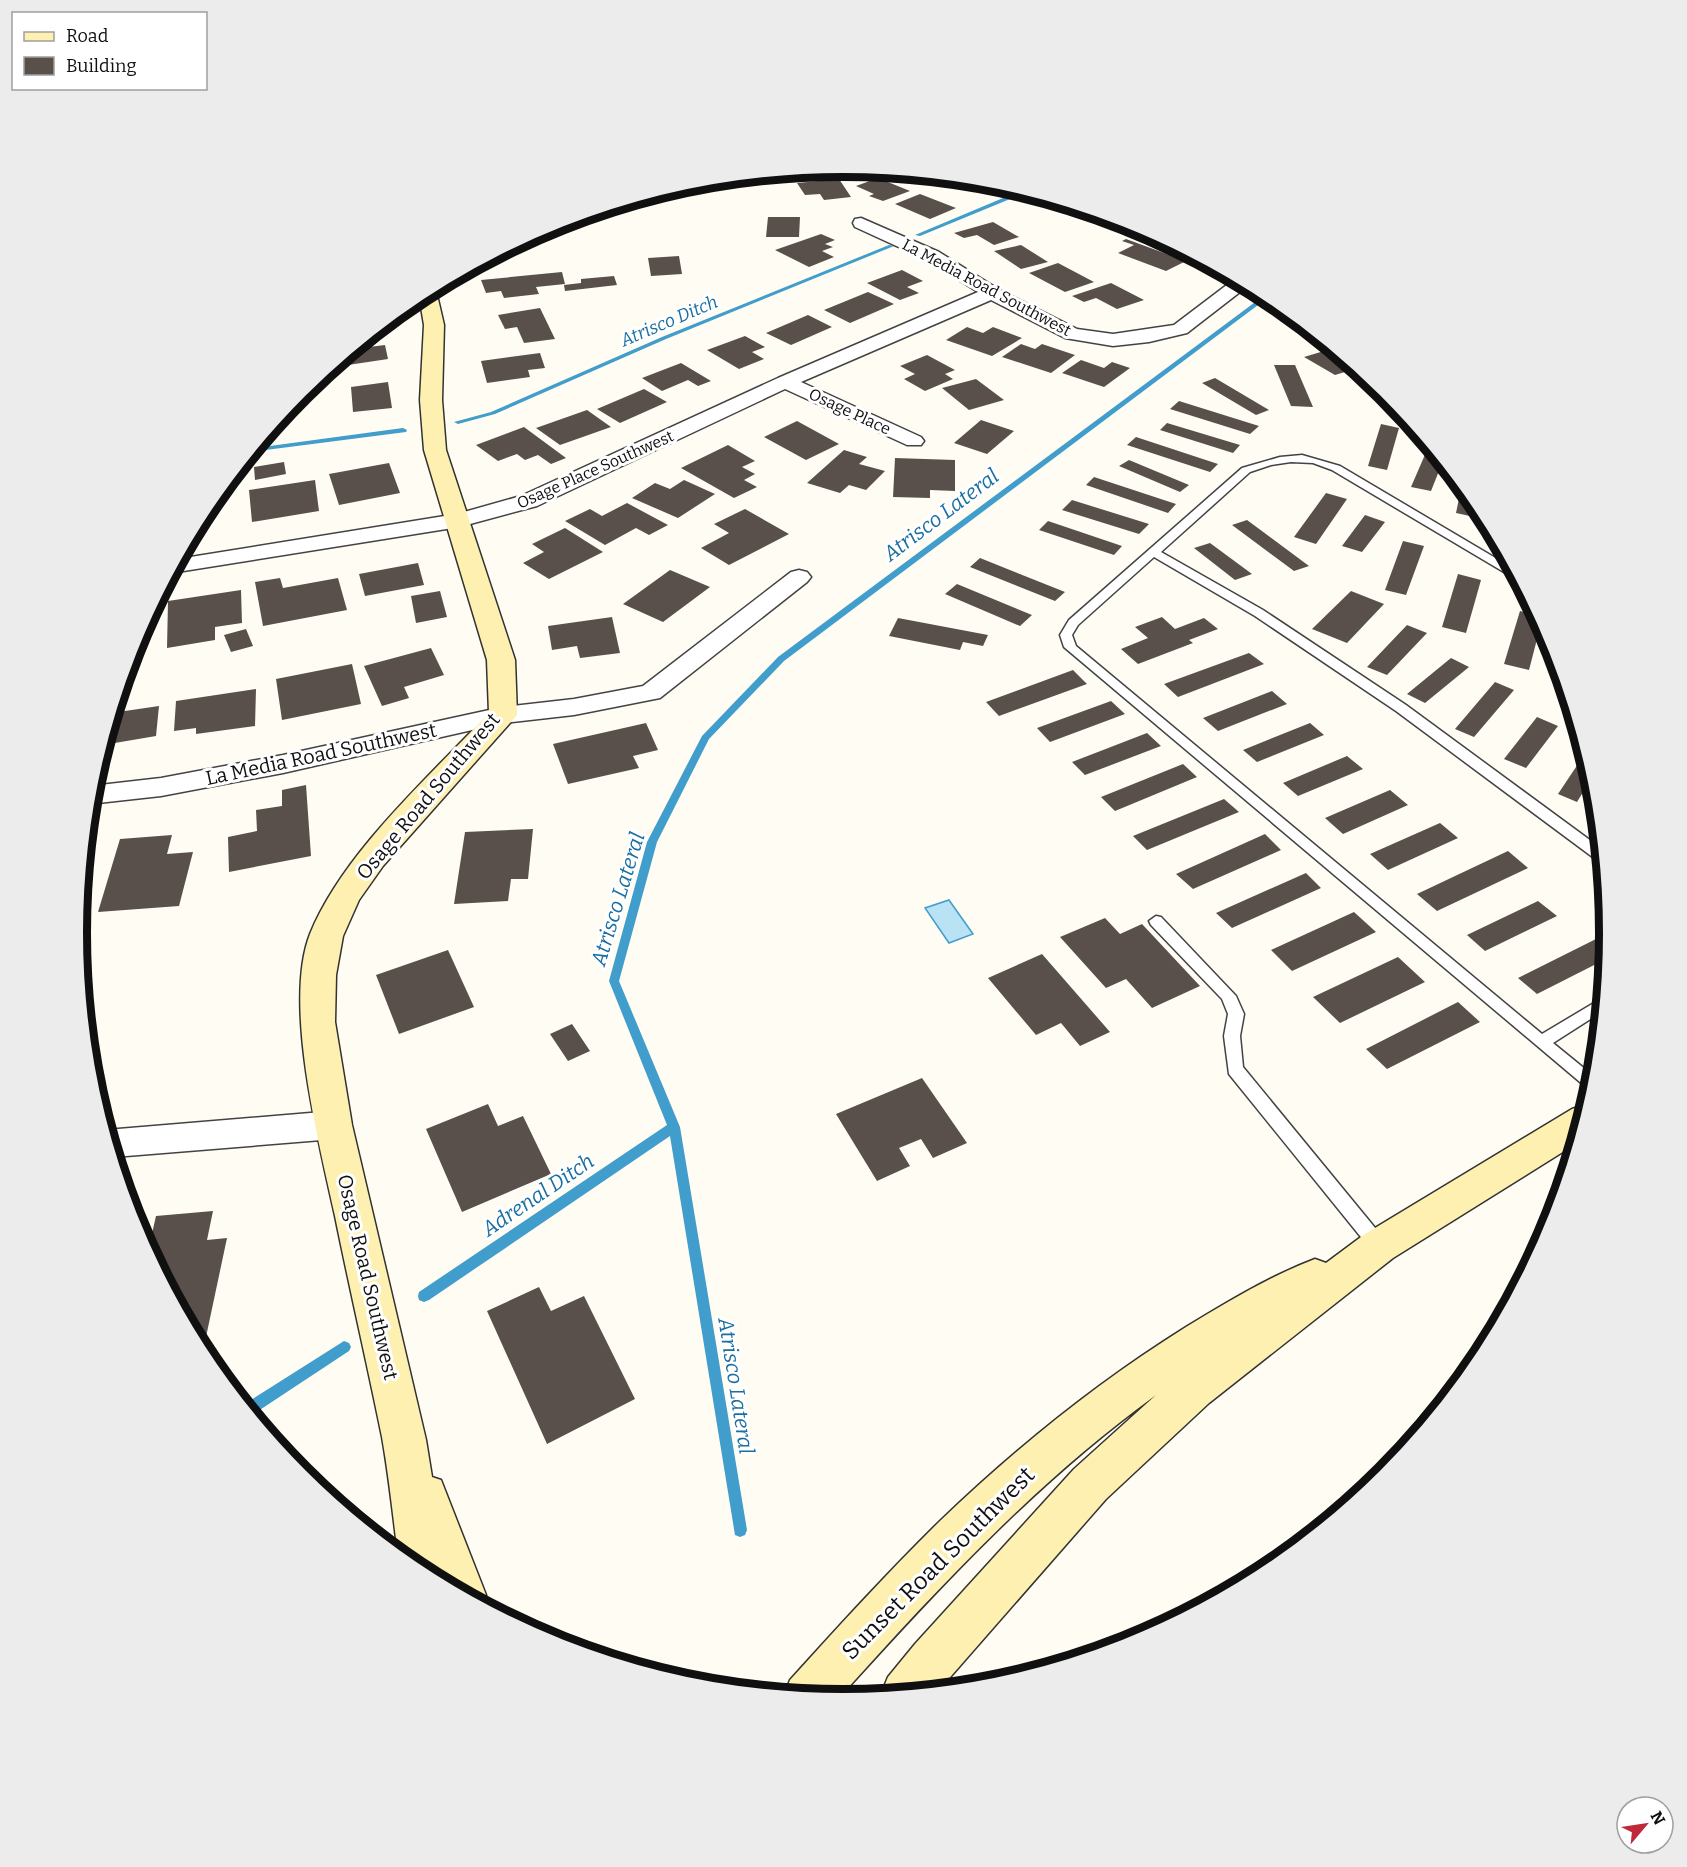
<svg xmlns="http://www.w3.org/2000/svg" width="1687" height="1867" font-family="Bitter,serif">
<rect width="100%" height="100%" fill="#fffcf3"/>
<path fill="#b9e2f5" stroke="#419dcb" stroke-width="1.5" d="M949,900L973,934L949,943L925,908Z"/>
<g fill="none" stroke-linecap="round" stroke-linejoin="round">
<path fill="#419dcb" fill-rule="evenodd" d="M1022,190L1027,192L920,236L915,235Z
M889,245L894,246L666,339L495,414L458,424L454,422L491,412L662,337Z
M1266,294L1270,296L784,661L709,739L657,842L619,981L680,1127L747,1530L745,1535L740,1537L735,1535L670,1136L429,1300L424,1302L419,1300L418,1296L419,1292L667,1125L609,981L647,842L702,736L778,657Z
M403,428L407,430L406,432L251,452L255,448Z
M344,1341L349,1343L351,1347L349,1351L252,1415L243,1405Z"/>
</g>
<path fill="#59504c" d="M878,178L910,191L883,201L869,196L874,194L856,186Z
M839,179L851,197L824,200L820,194L805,195L797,183Z
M920,194L956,208L930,219L895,204Z
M768,217H800L799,237H766Z
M993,222L1019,237L994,245L977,235L964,238L954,233Z
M821,234L835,240L825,244L833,247L822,251L834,257L809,267L775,250Z
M1126,239L1186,261L1166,271L1118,253L1134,245L1122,241Z
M1021,245L1048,262L1021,269L994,251Z
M679,256L682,274L651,276L648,258Z
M1058,263L1094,282L1065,292L1029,273Z
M902,270L923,281L907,287L919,293L900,300L867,283Z
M562,272L565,284L536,287L539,294L504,298L501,291L486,293L481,280Z
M614,276L617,285L565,291L564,285L581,283V279Z
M1111,283L1144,300L1117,309L1096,298L1084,302L1072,296Z
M868,292L894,304L850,323L824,310Z
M540,308L555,339L524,343L517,327L505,329L498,315Z
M1292,314L1316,334L1280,321Z
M808,315L832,327L791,345L766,333Z
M967,327L983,333L993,327L1022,338L992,356L946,340Z
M745,336L765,347L752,352L764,359L739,369L707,350Z
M1021,344L1035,349L1042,344L1075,355L1051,373L1002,357Z
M385,345L388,359L348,365L346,354L352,349Z
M1334,348L1358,368L1335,375L1304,357Z
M540,353L545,368L528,370L530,377L487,383L481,361Z
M927,355L955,370L945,374L953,379L925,391L904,379L915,374L900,366Z
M1081,360L1104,368L1112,362L1130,368L1104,387L1062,373Z
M681,363L711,381L698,386L688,380L662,391L642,378Z
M1274,365H1295L1313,407L1291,406Z
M1215,378L1269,410L1256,415L1202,383Z
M976,379L1004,400L969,410L942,388Z
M388,382L392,408L353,412L351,387Z
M644,389L667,402L620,423L597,409Z
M1179,401L1259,426L1250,434L1170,409Z
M587,410L611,427L560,445L536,428Z
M981,420L1014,431L987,454L954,443Z
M797,421L839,444L806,460L764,437Z
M1167,423L1240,445L1233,453L1160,430Z
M1381,424L1399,428L1387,470L1368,466Z
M524,427L566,458L551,464L538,455L525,460L517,454L498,461L476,445Z
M1136,437L1218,464L1210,472L1127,445Z
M728,445L755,461L742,467L755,474L744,480L757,487L734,498L681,468Z
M844,450L867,457L859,464L885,471L866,490L849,485L840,493L807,483Z
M1427,450L1435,452L1443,461L1431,491L1411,487Z
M895,458L955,460V491L930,490V498L893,497Z
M1129,460L1189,485L1180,492L1119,466Z
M284,462L286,474L255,480L254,467Z
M389,463L400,493L339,505L329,474Z
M1094,477L1176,504L1168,513L1086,485Z
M315,480L319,511L252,522L249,490Z
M684,480L715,494L678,518L632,498L655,483L670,489Z
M1462,484L1481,507L1479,518L1456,513Z
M1326,493L1347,499L1316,544L1294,537Z
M1072,500L1149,524L1139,534L1062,510Z
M627,503L668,525L649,535L636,528L605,545L565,521L590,509L602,516Z
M745,509L789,534L729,565L701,548L729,533L714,524Z
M1365,515L1385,522L1362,552L1342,546Z
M1247,520L1309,566L1294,571L1232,525Z
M1048,521L1122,546L1114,555L1039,530Z
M565,528L603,552L549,579L523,563L544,552L532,544Z
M1403,541L1424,546L1406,595L1385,590Z
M1210,543L1252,574L1235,580L1194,548Z
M980,558L1065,592L1055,601L970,567Z
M418,563L424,585L365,596L359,574Z
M670,570L710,587L663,622L623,604Z
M1458,574L1481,580L1466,633L1442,627Z
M280,578L283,588L338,578L347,610L263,626L255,582Z
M957,584L1032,615L1020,626L945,594Z
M241,590L242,623L215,627V640L167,648L168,601Z
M440,591L447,617L416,623L411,596Z
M1351,591L1384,604L1347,643L1312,629Z
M1520,611L1539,616L1542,620L1529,670L1504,664Z
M149,613L139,642H134L135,640Z
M612,617L620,653L580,658L577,646L552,650L548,626Z
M1162,617L1175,629L1204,618L1218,629L1189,640L1193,643L1138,664L1121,649L1148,638L1135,627Z
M898,618L988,635L983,646L963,642L960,650L889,636Z
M1407,625L1427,633L1387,675L1367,667Z
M246,629L253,646L231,652L224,635Z
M431,648L444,675L404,687L409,698L382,706L364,666Z
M1249,653L1264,664L1178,697L1164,684Z
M1451,658L1469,667L1425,703L1407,694Z
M352,664L361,704L282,720L276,679Z
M1073,670L1087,684L999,716L986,702Z
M1563,677L1569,694L1558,691Z
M1495,682L1514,690L1474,737L1455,729Z
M256,689L255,726L196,734V728L174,731L176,701Z
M1272,691L1287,704L1218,731L1203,718Z
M118,695V712L159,706L156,736L103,745Z
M1111,701L1125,714L1050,742L1037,728Z
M1537,717L1558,726L1526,768L1504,759Z
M646,723L658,750L633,756L639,768L568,784L553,744Z
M1310,723L1324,735L1257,762L1243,750Z
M1147,733L1161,746L1085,775L1072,762Z
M1586,752L1593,776L1577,802L1558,794Z
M1347,756L1363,769L1298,796L1283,783Z
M1183,764L1197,777L1115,811L1101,797Z
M306,785L311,856L229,872L228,837L257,831L256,810L282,806V790Z
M1390,790L1408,805L1343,834L1325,818Z
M1224,799L1239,812L1147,850L1133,836Z
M1440,823L1458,838L1388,870L1370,854Z
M533,829L528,879H511L508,901L454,904L465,832Z
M1265,834L1281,850L1193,889L1176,874Z
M172,835L167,854L193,852L179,906L98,912L120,839Z
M1508,851L1528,868L1437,911L1417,894Z
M1306,873L1321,888L1232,928L1216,913Z
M1538,901L1557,916L1485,951L1467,935Z
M1354,912L1376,932L1292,971L1271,950Z
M1105,918L1120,934L1142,924L1200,986L1152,1008L1126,979L1106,988L1060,937Z
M1602,936L1610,941L1608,958L1537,994L1518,978Z
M448,950L474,1007L399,1034L376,975Z
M1042,954L1110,1032L1080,1046L1061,1023L1036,1035L988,978Z
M1398,957L1425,982L1340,1023L1313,997Z
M1458,1002L1480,1022L1387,1069L1366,1049Z
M572,1024L590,1051L568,1061L550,1034Z
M922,1078L967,1143L933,1158L921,1139L899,1148L910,1166L877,1181L836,1114Z
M488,1104L498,1126L523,1116L551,1174L462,1212L426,1129Z
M213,1211L207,1240L227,1238L206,1337L194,1338L148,1251L156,1216Z
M539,1287L551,1311L584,1296L635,1399L547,1444L487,1311Z"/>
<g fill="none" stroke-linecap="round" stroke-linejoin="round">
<defs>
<path id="lane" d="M1302,455L1340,466L1514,569L1520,579L1514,578L1332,470L1313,463L1291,462L1271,465L1250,472L1161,552L1263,610L1406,705L1602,849L1603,862L1598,861L1396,711L1255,616L1154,557L1078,625L1072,635L1076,646L1542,1034L1604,997L1603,1011L1553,1043L1596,1078L1593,1093L1064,647L1060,635L1069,620L1242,468L1280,457Z
M1156,916L1161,917L1236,996L1244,1014L1240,1036L1243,1067L1385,1240L1388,1246L1385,1252L1379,1254L1373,1252L1229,1074L1224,1036L1228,1014L1222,999L1151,925L1149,921Z"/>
<path id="street" d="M861,218L939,252L998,289L1077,329L1113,334L1174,325L1236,278L1249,285L1187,333L1149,342L1113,346L1065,338L991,300L801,382L921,437L924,441L921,445H907L785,389L537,506L459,527L171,573L178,559L457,514L521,496L778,378L978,292L927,260L855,227L853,223L855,219Z
M799,570L807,572L811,577L807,582L660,698L574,715L503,723L283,773L161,796L89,804L91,786L161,778L283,755L503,707L574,699L643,686L791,572Z
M334,1111L346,1115L351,1125L346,1135L334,1139L114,1157L106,1130Z"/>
<path id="secondary" d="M435,286L444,325L442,400L446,450L515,660L517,715L383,866L359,900L343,936L336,975L335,1022L352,1125L426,1440L432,1477L441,1480L486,1595L482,1606L417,1571L398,1555C393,1516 389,1476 382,1437C367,1363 350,1290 335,1216C319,1143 283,1003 310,934C343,853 429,777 489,713L487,660L424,450L420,400L424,325L419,295Z
M1585,1105L1589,1106L1577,1143L1393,1258L1209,1403L1106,1499L938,1691L882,1697L881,1694L888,1677L915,1644L1074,1469L1156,1395C1036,1482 936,1590 837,1700L784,1695L790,1680C839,1626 888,1572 940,1521C1015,1449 1098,1382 1186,1327C1227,1302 1270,1276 1315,1259L1326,1263L1365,1234L1572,1109Z"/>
</defs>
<use href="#lane" stroke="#434343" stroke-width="3"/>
<use href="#street" stroke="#434343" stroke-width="3"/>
<use href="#secondary" stroke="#323232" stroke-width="3"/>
<use href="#lane" fill="#fff" fill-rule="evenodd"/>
<use href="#street" fill="#fff" fill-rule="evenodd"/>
<use href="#secondary" fill="#fdf0b0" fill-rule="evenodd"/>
</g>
<g text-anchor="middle" stroke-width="6" stroke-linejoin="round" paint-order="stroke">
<g font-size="16" fill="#101010" stroke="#fff">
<text transform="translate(987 287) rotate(28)" y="6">La Media Road Southwest</text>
<text transform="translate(850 411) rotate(25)" y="6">Osage Place</text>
<text transform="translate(595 469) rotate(-24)" y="6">Osage Place Southwest</text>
</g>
<g font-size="18" font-style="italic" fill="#1a6ea1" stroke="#fff">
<text transform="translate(669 321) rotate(-23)" y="6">Atrisco Ditch</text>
</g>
<g font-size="20" fill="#101010" stroke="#fff">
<text transform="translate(321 754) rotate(-12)" y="7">La Media Road Southwest</text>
<text transform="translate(428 796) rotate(-50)" y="7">Osage Road Southwest</text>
<text transform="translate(368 1277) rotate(77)" y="7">Osage Road Southwest</text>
</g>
<g font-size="21" font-style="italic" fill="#1a6ea1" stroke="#fff">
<text transform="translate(941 515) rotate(-37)" y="7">Atrisco Lateral</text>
<text transform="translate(618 899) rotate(-73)" y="7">Atrisco Lateral</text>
<text transform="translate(538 1195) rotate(-34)" y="7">Adrenal Ditch</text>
<text transform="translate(736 1386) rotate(81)" y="7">Atrisco Lateral</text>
</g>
<g font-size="24" fill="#101010" stroke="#fff">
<text transform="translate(938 1563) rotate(-45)" y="8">Sunset Road Southwest</text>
</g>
</g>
<path d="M0 0H1687V1867H0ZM87 933a756 756 0 1 1 1512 0a756 756 0 1 1-1512 0Z" fill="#ececec" fill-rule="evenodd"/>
<path fill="none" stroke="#101010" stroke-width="8" d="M87 933a756 756 0 1 1 1512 0a756 756 0 1 1-1512 0Z"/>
<rect x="12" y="12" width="195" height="78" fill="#ffffff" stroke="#9f9f9f" stroke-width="1.5"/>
<rect x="24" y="32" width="30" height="9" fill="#fdf0b0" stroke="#9f9f9f" stroke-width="1.5"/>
<text x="66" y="42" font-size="18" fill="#101010">Road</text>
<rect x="24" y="57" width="30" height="18" fill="#59504c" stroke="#9f9f9f" stroke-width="1.5"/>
<text x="66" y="72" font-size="18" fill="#101010">Building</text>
<g transform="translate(1645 1825) rotate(61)"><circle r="28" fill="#ffffff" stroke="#9f9f9f" stroke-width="1.5"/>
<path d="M0-4.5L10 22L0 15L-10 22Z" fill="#bf293a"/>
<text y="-9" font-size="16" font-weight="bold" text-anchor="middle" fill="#101010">N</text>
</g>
</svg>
